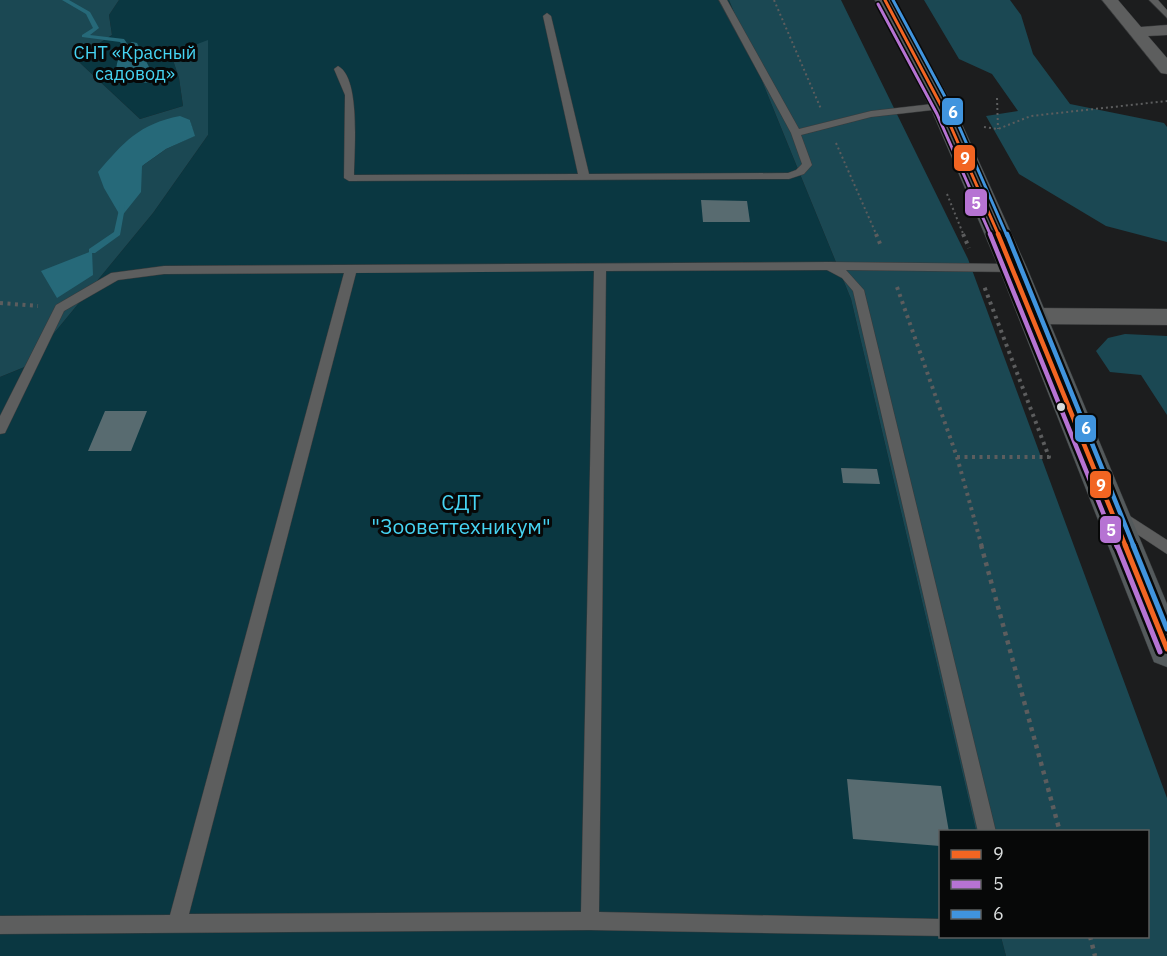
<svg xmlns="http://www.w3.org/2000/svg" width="1167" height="956" font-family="'IBM Plex Sans',sans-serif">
<rect width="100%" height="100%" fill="#1c1d1e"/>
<path fill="#0a3741" d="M119,0H729L851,299L976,831L940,832V936L1001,937L1006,956H0V377L27,366L153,213L208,135L171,54L179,78L183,106L140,119L79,62L90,49L112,35L109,15Z"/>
<path fill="#1b4853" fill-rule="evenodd" d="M0,0H119L109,15L112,35L90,49L79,62L140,119L183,106L179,78L171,54L208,40V135L153,213L27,366L0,377ZM190,120L194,136L166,149L142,166Z
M729,0H841L968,259L1167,798V956H1006L1001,937L1148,936V832L976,831L851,299Z
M924,0H1010L1021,15L1033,54L1070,104L1164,123L1167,127V242L1106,226L1019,174L986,116L1018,111L992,74L959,59Z
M1125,334L1167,336V415L1141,375L1110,372L1096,351L1108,338Z"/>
<path fill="#266979" d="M132,42L137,43L154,77L149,83L124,81L116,73C116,61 121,48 132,42Z
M180,116L190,120L195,136L166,149L142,166L141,192L121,217L104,188L98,172C124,142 139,124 180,116Z
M92,251L93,275L57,298L41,271Z"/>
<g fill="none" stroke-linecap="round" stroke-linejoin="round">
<path fill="#266979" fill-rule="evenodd" d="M62,0H69L90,12L99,28L90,35L124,39L135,55L134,56H130L120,42L82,37V35L93,28L86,14Z
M120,205H124L125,207L120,235L95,253H89V249L114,232Z"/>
</g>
<path fill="#586b70" d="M701,200L747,201L750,222H703Z
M105,411H147L131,451H88Z
M841,468L877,469L880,484L843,483Z
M847,779L941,786L949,832H940V846L853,839Z"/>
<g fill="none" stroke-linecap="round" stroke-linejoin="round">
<defs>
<path id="lane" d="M719,0H727L799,129L871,111L941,103L946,106L941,109L871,117L801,135L812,165L804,174L789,179L349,181L344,178L345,95L334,69L338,66C361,78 354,151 354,175L578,174L543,16L547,13L551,16L589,174L788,173L796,170L802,164L791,133Z
M1149,0H1158L1167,10V18Z
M829,262L1013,264L1019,268L1013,272L846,270L864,290L996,832H978L853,291L842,278L827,270L606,271L599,912L940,919L942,936L590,930L0,934V916L170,915L344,273L164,274L118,280L64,311L5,433L0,434V416L56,305L111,273L164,266ZM594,271L581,912L189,914L356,273Z
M1119,509L1167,540V554L1114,519L1112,515L1114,511Z"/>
<path id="street" d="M1102,0H1118L1141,27L1167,25V35L1148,36L1167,58V74L1161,73Z
M1033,308L1167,309V325L1033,324L1025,322L1022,316L1025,310Z"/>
<path id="primary" d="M875,0H895L956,111L1027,268L1167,604V667L1154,662L999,268L932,111Z"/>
</defs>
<use href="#lane" stroke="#383a3b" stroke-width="1"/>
<use href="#street" stroke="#383a3b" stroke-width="1"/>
<use href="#primary" stroke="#383a3b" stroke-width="1"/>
<path stroke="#5c5d5e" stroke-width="2" stroke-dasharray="2 3" stroke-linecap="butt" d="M774,0L821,109
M997,98L998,129
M984,127L998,129L1031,116L1167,101
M836,143L877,236
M947,194L964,236"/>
<path stroke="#5c5d5e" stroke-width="4" stroke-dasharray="3 4.5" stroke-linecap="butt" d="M876,234L881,246
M963,234L969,248
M897,287L957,457L982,547
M0,303L38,306
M957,457H1049L984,286"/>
<path stroke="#5c5d5e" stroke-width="4.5" stroke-dasharray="4 5" stroke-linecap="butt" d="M981,545L1060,832
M1090,936L1095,956"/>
<use href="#lane" fill="#5d5e5e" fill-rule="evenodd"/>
<use href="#street" fill="#5d5e5e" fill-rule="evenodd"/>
<use href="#primary" fill="#545a5c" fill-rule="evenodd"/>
<defs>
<path id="bus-1-far2" d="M885,0L944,111L999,236"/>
<path id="bus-1-far1" d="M998,234L1126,547"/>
<path id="bus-1" d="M1125,545L1167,649"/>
<path id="bus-2-far2" d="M878,4L937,114L991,236"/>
<path id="bus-2-far1" d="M990,234L1117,547"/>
<path id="bus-2" d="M1117,545L1160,652"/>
<path id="bus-3-far2" d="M893,0L951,108L1007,236"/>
<path id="bus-3-far1" d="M1007,234L1134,547"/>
<path id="bus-3" d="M1133,545L1167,629"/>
</defs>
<use href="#bus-1-far2" stroke="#070808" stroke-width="6"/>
<use href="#bus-1-far1" stroke="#070808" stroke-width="9"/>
<use href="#bus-1" stroke="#070808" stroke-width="10"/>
<use href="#bus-2-far2" stroke="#070808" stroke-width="6"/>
<use href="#bus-2-far1" stroke="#070808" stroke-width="9"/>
<use href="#bus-2" stroke="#070808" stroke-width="10"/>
<use href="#bus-3-far2" stroke="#070808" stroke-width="6"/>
<use href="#bus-3-far1" stroke="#070808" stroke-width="9"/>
<use href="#bus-3" stroke="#070808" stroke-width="10"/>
<use href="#bus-1-far2" stroke="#f26522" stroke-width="3"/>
<use href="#bus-1-far1" stroke="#f26522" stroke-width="4.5"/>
<use href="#bus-1" stroke="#f26522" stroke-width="5"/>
<use href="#bus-2-far2" stroke="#b673d3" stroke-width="3"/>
<use href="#bus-2-far1" stroke="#b673d3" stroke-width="4.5"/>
<use href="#bus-2" stroke="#b673d3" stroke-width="5"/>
<use href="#bus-3-far2" stroke="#4094de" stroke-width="3"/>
<use href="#bus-3-far1" stroke="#4094de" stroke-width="4.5"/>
<use href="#bus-3" stroke="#4094de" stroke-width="5"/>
</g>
<circle fill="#dadddd" stroke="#070808" stroke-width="2" cx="1061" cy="407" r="5"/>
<g text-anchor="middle" stroke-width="6" stroke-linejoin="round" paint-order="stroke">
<g font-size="18" fill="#46d4f3" stroke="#070808">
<text x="135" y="59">СНТ «Красный<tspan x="135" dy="21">садовод»</tspan></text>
</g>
<g font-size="21" fill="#46d4f3" stroke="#070808">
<text x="461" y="510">СДТ<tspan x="461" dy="24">"Зооветтехникум"</tspan></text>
</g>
</g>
<g stroke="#070808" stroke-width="2">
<rect x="941" y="97" width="23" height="29" rx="6" fill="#4094de"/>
<rect x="953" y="144" width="23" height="28" rx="6" fill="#f26522"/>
<rect x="964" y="188" width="24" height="29" rx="6" fill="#b673d3"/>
<rect x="1074" y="414" width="23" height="29" rx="6" fill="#4094de"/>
<rect x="1089" y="470" width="23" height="29" rx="6" fill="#f26522"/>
<rect x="1099" y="515" width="23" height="29" rx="6" fill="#b673d3"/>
</g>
<g font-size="16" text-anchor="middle" font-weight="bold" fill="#fff">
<text x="953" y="118">6</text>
<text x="965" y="164">9</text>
<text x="976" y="209">5</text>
<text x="1086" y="434">6</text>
<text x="1101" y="491">9</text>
<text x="1111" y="536">5</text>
</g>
<rect x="939" y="830" width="210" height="108" fill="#070808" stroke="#5b5d5d" stroke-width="1.5"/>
<rect x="951" y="850" width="30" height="9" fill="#f26522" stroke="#5b5d5d" stroke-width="1.5"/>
<text x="993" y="860" font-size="18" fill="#dadddd">9</text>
<rect x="951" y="880" width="30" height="9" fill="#b673d3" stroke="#5b5d5d" stroke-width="1.5"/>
<text x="993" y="890" font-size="18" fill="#dadddd">5</text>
<rect x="951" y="910" width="30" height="9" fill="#4094de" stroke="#5b5d5d" stroke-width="1.5"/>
<text x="993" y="920" font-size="18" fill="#dadddd">6</text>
</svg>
